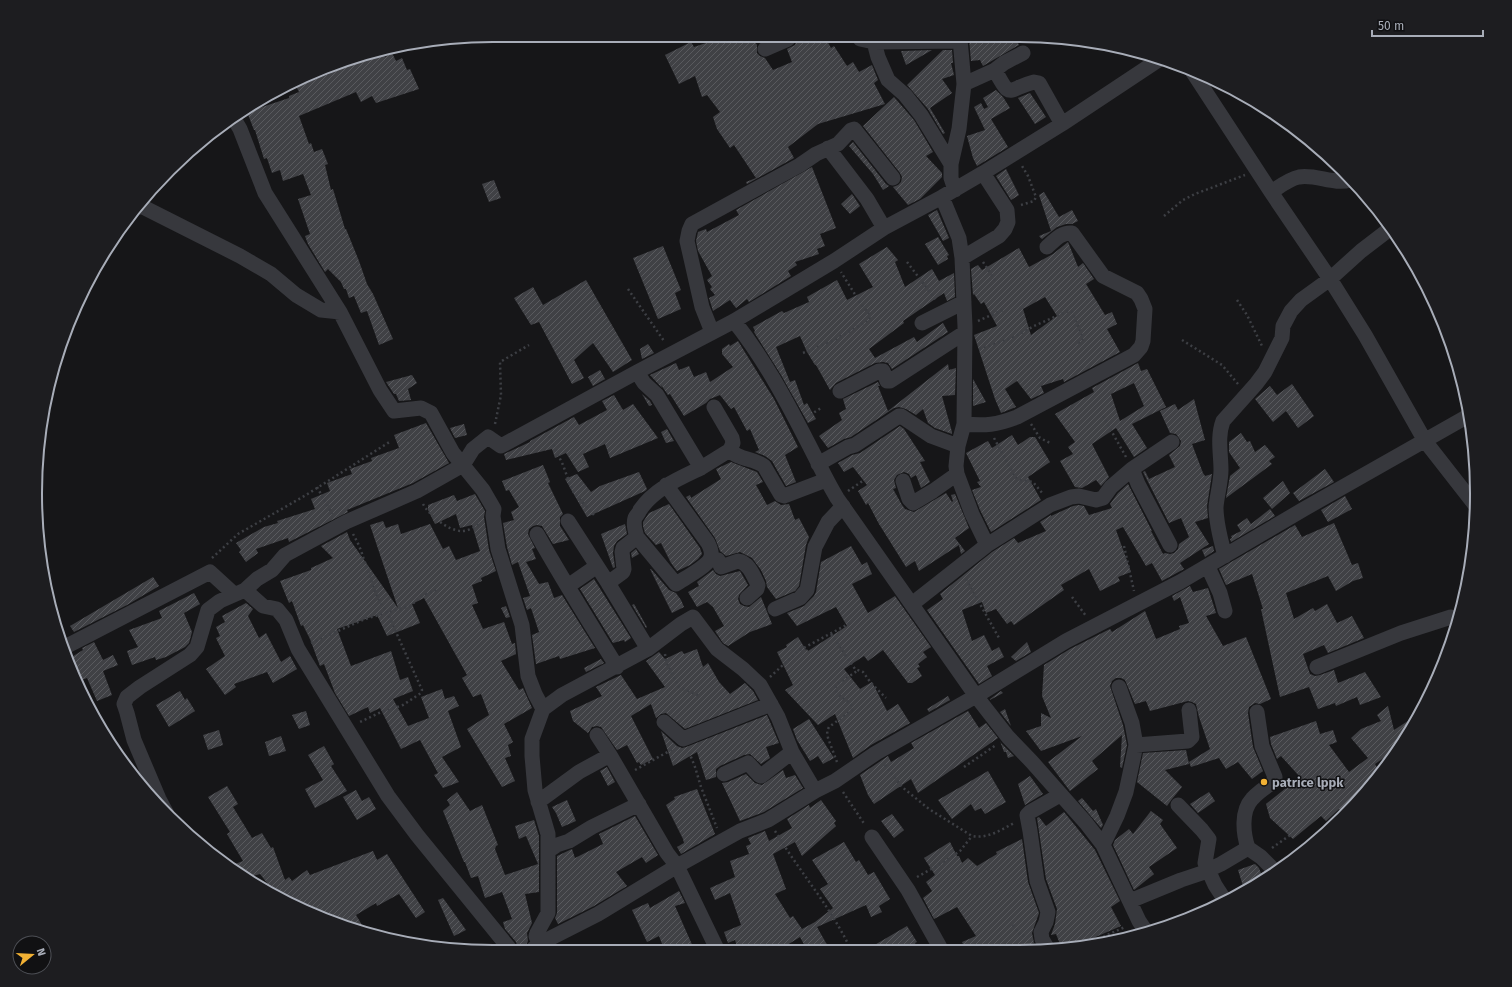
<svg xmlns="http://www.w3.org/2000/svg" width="1512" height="987" font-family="'Fira Sans',sans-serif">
<defs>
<pattern id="building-hatch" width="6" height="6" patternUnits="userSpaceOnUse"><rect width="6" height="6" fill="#404145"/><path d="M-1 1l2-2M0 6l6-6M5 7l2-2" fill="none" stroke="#595a5e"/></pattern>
</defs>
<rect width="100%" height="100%" fill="#161618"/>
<path fill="url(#building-hatch)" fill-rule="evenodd" d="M718,39H753L757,45V53L760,56L765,58L773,70L792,62L787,49L795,45L797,39H826L831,48L834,46L847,66L853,62L859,72L872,65L878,80L874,83L885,104L818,124L788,147L794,158L747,184L746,182L756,178L734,145L730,148L717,129L713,117L720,112L707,95L702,97L695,76L679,84L665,55L691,42L694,47Z
M969,39H1016L1019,45L983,66L980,60L971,61Z
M932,50L906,65L901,51Z
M943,50H952L953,63H951L954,75L942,79L952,93L930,108L945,133L943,134L928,109L907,85Z
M381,51L385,57L392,53L396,61L402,58L407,70L410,69L419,89L376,103L372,96L361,102L356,92L299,116L309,144L311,143L314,152L322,149L328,164L325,165L331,190L333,189L345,229H346L359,261L367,284L373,294L393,339L379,345L367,311L361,313L354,296L349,298L346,289H344L341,282L328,269L325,272L308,244L305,236L310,234L298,199L311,195L303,174L283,181L280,170L272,173L267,158L264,159L255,130H254L247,112L289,98V96L299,92L295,84L307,78L309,82L334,72L332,67L346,59Z
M996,90L1003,97L1010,108L991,119L1008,147L977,166L973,158L967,136L985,130L974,107L981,103L984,109L988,107L983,98Z
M1030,93L1046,117L1035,124L1018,98Z
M894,97L914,120L933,152L926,156L942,173V177L920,199L908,205L893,187L898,185L901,182L902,177L900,173L863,126Z
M853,142L886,184L889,186L883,190L873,174L849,146Z
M812,167L836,228L820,234L825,246L817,249L819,254L795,262L797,265L788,271L791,276L749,302L747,299L736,308L730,300L713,311L709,298L715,295L710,289L712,287L707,280L712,276L698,251L696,241L698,232L706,229L707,232L739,215L736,210Z
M1006,169L1019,195L1011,200L996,176Z
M494,180L501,198L489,202L482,184Z
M1044,192L1059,217L1072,210L1078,221L1072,224H1066L1057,227L1042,239L1039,236L1051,231L1039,195Z
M852,194L860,206L850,214L841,204Z
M937,210L949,238L943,241L928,215Z
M938,237L949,255L947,256L948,259L938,265L925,244Z
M1068,242L1078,267L1083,263L1094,279L1086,284L1105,315L1112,312L1117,324L1107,329L1120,352L1064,382L1063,379L1041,386L1044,393L1031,399L1017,381L1005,389L1016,407L1001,413L995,399L974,335L997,326L984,302L981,304L974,294L973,295L971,269L978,265L982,270L1019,248L1029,267L1053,254ZM1045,297L1057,316L1031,335L1023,309Z
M663,246L681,290L675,293L681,309L658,319L633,258Z
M887,247L898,260L895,262L905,287L932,269L939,281L954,273L955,297L947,301L944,293L903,321L904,323L869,349L875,358L914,337L917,342L943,323L948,332L892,369L888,363L883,362L875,363L836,383L830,390L816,365H815L807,352L800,336L776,347L790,382L795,380L804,405L807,403L816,419L808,423L781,375L754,332L755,331L753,327L782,311L784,313L809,302L807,297L837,280L847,300L873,287L859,264Z
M586,280L632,360L613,372L593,343L574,360L584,378L572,384L539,322L531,325L514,298L533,287L543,305Z
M738,341L774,399L798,447L785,455L796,482L786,486L772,461L765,456L755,452L759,450L750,429L747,431L734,407L731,409L720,395L710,399L706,403L684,416L670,394L668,395L661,385L662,388L650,375L676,363L679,370L689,366L694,377L706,372L710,382L733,367L722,354V349L729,344L730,346Z
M648,344L654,353L642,359L640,349Z
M1138,363L1141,371L1147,369L1166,407L1132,424L1147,448L1134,457L1116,428L1092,444L1109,477L1101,486L1096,480L1082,488L1075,487L1060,461L1073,454L1068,447L1075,442L1055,414L1094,392L1092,388ZM1134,383L1144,406L1120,421L1111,394Z
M948,364L949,370L956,368L955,395L942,396L952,432V434L935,428L928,423L923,409L916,415L906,409L899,407L894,408L851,437L844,439L828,448L819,436L842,420L839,413L846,409L843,399L878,382L880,386H878L888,411Z
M600,370L605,379L593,386L588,377Z
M412,375L417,383L408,389L411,400L399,401L396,394H394L386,382Z
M973,379L986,402L973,406Z
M1292,384L1314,416L1298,428L1286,411L1273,422L1255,399L1270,386L1277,395Z
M642,394L650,401L652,405L649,406Z
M614,395L623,410L633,404L658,438L610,458L605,444L583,454L589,467L578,472L566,453L555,458L552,449L506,460L504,454L530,442V441L574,417L579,425L607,410L602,401Z
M1194,399L1205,440L1192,444L1203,473L1205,476L1212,474L1207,506L1208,518L1195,522L1209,544L1180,563L1184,569L1162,581L1152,563L1146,566L1123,527L1116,530L1131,572L1118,577L1120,581L1100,591L1089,569L1061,585L1064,590L1014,625L1011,621L1007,624L996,609L986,613L982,602L962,610L972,641L984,635L992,651L999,647L1004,657L987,666L992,676L979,684L927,610L943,599L940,594L992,552L1014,538L1018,543L1046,531L1040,522L1051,515V516L1073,506L1079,505L1084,506L1089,515L1112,508L1110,504L1118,493L1128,484L1152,531H1151L1163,554L1165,553L1170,554L1174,553L1178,549L1179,544L1189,537L1181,518L1169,523L1143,472L1145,471L1149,479L1175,467L1169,455L1180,446L1181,441L1176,434L1170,433L1160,411L1175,404L1178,410Z
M426,423L449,463L413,483L347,510L348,512L289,542L288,538L256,549L258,553L246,562L239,552L241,550L236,543L264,527L278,523L277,521L315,509L311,499L330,491L327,483L352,474L350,469L372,461L371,458L399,448L394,435Z
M464,424L467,435L455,438L450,428Z
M900,426L904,429L925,461L920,462L930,482L921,488L916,475L911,478L909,474L904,472L897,475L894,480L896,488L893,489L902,505L905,509L914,512L946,493L952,502L953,501L951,495L955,494L969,528L955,538L965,551L961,554L959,545L919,571L915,561L906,567L879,524L868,503L866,505L858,491L867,485L853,467L844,472L838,463L852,455L860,453Z
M667,429L674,441L666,443L661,432Z
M1241,433L1247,442L1250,441L1255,452L1265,445L1275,457L1269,461L1272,464L1226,498L1230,476L1240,468L1229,452V442Z
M1012,435L1018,445L1030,437H1035L1050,462L1028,477L1041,500L991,532L980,510L972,490L981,487L977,482L980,481L966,453L988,441L992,448Z
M731,462L757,472L763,482L756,485L767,505L775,501L781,505L789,504L795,520L799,518L809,537L806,545L799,586L795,591L776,599L767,587L766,581L761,570L752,558L740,552L726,556L720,551L715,538L686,497L690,495L691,498L721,479L716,469Z
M543,465L550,482L548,483L563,514L560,517V526L569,540L553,544L542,526L537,525L533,526L529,529L528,534L535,548L532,549L536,559L526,562L539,584L548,582L554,598L562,595L595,648L560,659L559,656L536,664L532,635L539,632L531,608L527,610L523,598L530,596L518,562L512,565L507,547L503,523L514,520L511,512L519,507L509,490L506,491L502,481Z
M1325,469L1334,482L1299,501L1293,493Z
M639,472L647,489L645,491L587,517L565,479L577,474L591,492L600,486Z
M1283,481L1290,493L1272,509L1263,498Z
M475,494L485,511L484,517L489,550L496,571L481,578L482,581L472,585L478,603L472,605L483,629L504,622L512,644L515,643L516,654L501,661L519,690L523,688L532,708L504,724L513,742L508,745L511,756L505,758L515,781L502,787L467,729L489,715L481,694L473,697L462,678L467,675L424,598L412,604L420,623L387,636L377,615L337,629L351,666L391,651L400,680L408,677L413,691L393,699L408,726L429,718L421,697L442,689L445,699L454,696L459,706L448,711L461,747L442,757L459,782L443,788L434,775L438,773L420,740L401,749L380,708L370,713L368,707L349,716L335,693L324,664L320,666L310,639L303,625L301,626L292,601L289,603L280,581L311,570V568L333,558L321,546L347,532L350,540L398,608L370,525L383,521L386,528L398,524L401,534L430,524L443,549L449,546L456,560L480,551L472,525L460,528L456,514L435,524L428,510V505L454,495L457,501Z
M1345,496L1352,509L1328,522L1321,510Z
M669,504L700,548L702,554L698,559L690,565L677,571L671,563L661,543L656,545L645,533L643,526V522L649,513Z
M1270,509L1275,516L1231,542L1230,539L1232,538L1231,536L1241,531L1237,525L1247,518L1251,524Z
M1334,523L1352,565L1358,563L1363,578L1353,581L1336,591L1328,576L1286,593L1294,619L1313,608L1315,611L1327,604L1337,623L1352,616L1364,638L1328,653L1324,645L1303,654L1310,674L1315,676L1320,675L1334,670L1338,683L1365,672L1381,697L1360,705L1357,697L1336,706L1335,703L1318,709L1309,687L1280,697L1261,609H1263L1252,574L1226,585L1219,569L1295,525L1302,537Z
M625,524L627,534L617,541L614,546L613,553L615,567L613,568L601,534Z
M851,546L862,565L867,562L872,574L852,584L868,613L895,596L931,647L923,652L927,657L918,664L920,667L917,668L922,676L912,683H908L883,650L868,661L864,656L844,669L860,689L872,682L887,711L898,704L910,723L871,745L853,758L835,714L818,725L785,690L793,685L777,652L787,647L786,645L798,637L806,650L807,649L808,651L847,626L836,607L797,626L787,613L804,606L814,596L816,592L821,562Z
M1213,546L1214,551L1205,557L1202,550Z
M636,549L639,554L632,558L631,553Z
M650,569H651L669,590L676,593L681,600L684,607L672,613Z
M713,570L716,574L720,576L740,571L748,585L739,595L738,599L740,604L744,606L749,607L761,597L772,624L750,632L728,646L723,643L715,631L724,626L713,607L707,602L697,607L688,592L699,586L697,582Z
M153,577L159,586L127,605L74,632L70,626Z
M594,579L631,638L625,642L624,640L613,643L580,589Z
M1190,586L1193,592L1208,588L1216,613L1206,616L1223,646L1246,637L1271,699L1260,704L1255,703L1249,707L1248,713L1253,747L1263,771L1252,779L1238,762L1226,769L1219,758L1191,767L1189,762L1210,749L1199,717L1196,704L1192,702L1188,701L1150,711L1146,701L1135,704L1125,680L1121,678H1116L1112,681L1110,686L1123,725L1127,745L1122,768L1120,767L1122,735L1092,761L1098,769L1070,791L1048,762L1082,736L1041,751L1026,731L1041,726V713L1051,718L1042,696L1044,665L1070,649L1110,629L1112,632L1145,611L1156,639L1180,629L1179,626L1189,623L1180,597L1174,601L1172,596Z
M194,593L200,604L184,613L192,632L189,643L185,647L166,657L156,660L155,657L132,665L127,651L138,647L129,630L162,618L159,611Z
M246,603L253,609L248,616L259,638L266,633L281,662L290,656L297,669L273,683L267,672L234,684L236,687L225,695L206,669L225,656L216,638L220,636L216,627L225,622L222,616Z
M634,604L647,627L646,628L632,605Z
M506,606L510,617L506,618L501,608Z
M94,642L103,660L113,655L118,665L103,671L112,695L97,701L87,678L79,681L70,658L83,650L82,648Z
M1027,642L1031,652L1016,661L1011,657Z
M697,649L703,667L708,663L719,682L730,694L745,683L753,691L758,700L685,729L666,713L661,714L656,718L651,704L631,716L653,759L641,765L639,762L637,763L627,745L617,750L601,727L597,726L592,727L588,733L573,721L570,711L602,696L596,687L621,675L637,699L665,687L646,661L659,652L665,659L682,651L684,654Z
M601,659L604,663L586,672L584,668Z
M180,691L185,700L187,698L195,711L169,727L156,705Z
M1001,691L1003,693L990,700V699Z
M948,696L950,700L929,712L927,709Z
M1388,706L1394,730L1420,713L1416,723L1398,748L1375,764L1380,772L1372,784L1355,795L1356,796L1353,799L1356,802L1344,814L1339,809L1326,821L1321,816L1293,839L1270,818L1266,804L1300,777L1281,756L1277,759L1271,744L1270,737L1316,721L1320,734L1333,730L1337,742L1329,745L1349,772L1368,758L1351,738L1361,729L1381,721L1377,715Z
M1005,709L1011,726L1000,712Z
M306,711L310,725L299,729L292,715Z
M968,711L979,728L986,723L998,738L918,793L911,779L874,804L868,795L860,775L888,756L891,762L914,748L911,743Z
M767,715L779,743L766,747L770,758L761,764L750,754L744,755L720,766L716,769V777L706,780L697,752L673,766L661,731L677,746L682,748L686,747Z
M809,719L834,758L823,764L818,756L810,761L797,740L793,729Z
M219,730L223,745L208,750L203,735Z
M281,736L286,751L269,756L265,742Z
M1000,741L1001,743L1014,756L1008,758L1006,752H1004Z
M324,746L334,764L331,766L347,791L315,808L305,789L323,780L308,755Z
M1186,750L1189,764L1165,770L1182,787L1172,799L1167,806L1137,782L1143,753Z
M607,767L615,782L608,786L600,771Z
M783,770L786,778L795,775L803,788L764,812L740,821L722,783L728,782L746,774L755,783L762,785Z
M988,771L1006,802L985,814L981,808L975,811L971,804L952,819L938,800Z
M1030,776L1043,794L1025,805L1018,784Z
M227,786L238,804L233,807L252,838L262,833L271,848L273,847L285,880L289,877L292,881L307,870L310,875L373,851L377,860L387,854L425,912L416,918L399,894L377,906L376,903L356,915L365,930L318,917L278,897L260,874L247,878L237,871L235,864L243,861L227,834L230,832L208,797Z
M697,789L715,834L681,854L677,847L684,843L683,839L666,805L675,799L674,797Z
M356,790L362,801L369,797L376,809L357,820L343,797Z
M457,792L470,811L482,805L498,845L496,846L495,849L505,875L538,864L526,836L519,839L515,826L534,820L539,836V892L525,894L532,923L527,933L528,941L524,949L518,948L516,942L505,929L503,922L512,919L502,892L485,898L478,876L471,878L465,862H464L443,811L450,805L447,800Z
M1209,792L1215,801L1198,813L1190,804Z
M1082,798L1093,811L1096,809L1103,825L1101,828L1078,801Z
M567,800L576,821L562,827L556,813L552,807Z
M821,800L836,821L834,823L836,826L802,856L795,842L773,854L786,889L775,894L790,918L793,916L802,929L815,922L833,908L820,889L828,884L812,860L844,842L856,862L859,860L868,875L874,872L890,899L879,906L882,912L871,917L866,905L817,927L830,950H807L800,937L779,950H738L735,940L728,943L724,932L741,925L730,893L715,900L710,888L735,877L730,861L749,854L746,846L751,844L748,838L765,831L769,841L792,828L787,819L809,805L810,808Z
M1151,811L1163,820L1160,824L1177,848L1149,867L1154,874L1134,890L1113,845L1115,840L1129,829L1133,834Z
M1064,812L1095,850L1120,901L1111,907L1121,926L1091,939L1062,949L1056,934L1051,935L1055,924L1057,909L1046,879L1037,818L1039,817L1046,826Z
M892,814L904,830L894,838L881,821Z
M635,816L658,855L646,863L642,857L616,872L627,886L594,906L558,924L555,918L557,913V856L572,849L575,858L603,844L599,834Z
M1022,839L1028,882L1039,913L1032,933L1034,943L1010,951H1003L1002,947L991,951H966L962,942L976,936L957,907L934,919L923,898L932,891L926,882L935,875L924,858L950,842L957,856H959L962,863L968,858L977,866L997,854L996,852Z
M1255,864L1259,868L1263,879L1244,889L1238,870Z
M679,891L685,903L675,906L694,949H664L659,936L647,942L632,910L648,903L650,908Z
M443,898L466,930L454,936L438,900Z
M907,926L917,942L915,943L919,950H866Z"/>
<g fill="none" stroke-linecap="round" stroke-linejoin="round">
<path stroke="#3d3f44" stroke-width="2.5" stroke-dasharray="2 3" stroke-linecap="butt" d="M1021,205L1034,201L1036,197L1028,176L1022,166
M1164,216L1183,200L1195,194L1245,175
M907,262L936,300
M983,262L995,280
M628,289L664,341
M1237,300L1247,315L1262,346
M978,321L1005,309
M1182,340L1222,365L1238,384
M979,349L1012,338L1034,326L1068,311L1072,312L1083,338L1082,341L1078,343
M803,353L836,339L869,320L870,315L861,304L841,272
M810,415L821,408
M1103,416L1126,457
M495,424L501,395L500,362L529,345
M1031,424L1040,438L1050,443
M549,436L563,465L571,487L574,493L594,515
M994,438L1015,477L1020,480L1033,482L1043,494
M317,487L332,514
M848,491L864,480
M423,504C429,515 448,531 462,531C468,531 475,527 480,524
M1126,508L1133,504
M353,534C357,541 361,549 363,557C371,577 373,595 387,612L422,690L421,693L403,705L379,713L360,722
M1124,546L1134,591
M212,558L238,534L306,495L391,441
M966,579L999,638
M1072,597L1086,616
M831,634L855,669L863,672L871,683L886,698
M311,643L365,619L410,606L422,596L436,590
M665,654L666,662L679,687L700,696
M770,677L798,651L852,622
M689,752L695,767L701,787L717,828
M837,762L828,738L827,731L829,727L852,710V706C847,699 833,695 836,685L857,671
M885,765L902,787L929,809L972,836C987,839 1001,830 1014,823
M964,767L996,745
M635,770L673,749
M843,792L865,825
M775,831C799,871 831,907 851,950
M1272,848L1293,833
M917,877L944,862L960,851L972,836
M1013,925L1021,936L1027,935
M1085,945L1125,927"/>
<path stroke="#37383d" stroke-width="15" d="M860,39L874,42L959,41
M874,42L878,57L888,80L905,95L921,115L951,164
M765,49L788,39
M995,70C1011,101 1007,89 1034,82L1039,83L1062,124
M1192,71L1271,192L1330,279L1365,335L1425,441L1475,505
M964,84L995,70L1004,63L1023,53
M233,117L240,129L265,193L340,312L380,390L394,411L421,408L431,413L453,453L483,490L494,509L493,516L498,549L522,625L528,676L535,694L543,709L532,739V756L535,790L548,834V913L537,933L536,936L539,944
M828,148L867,199L884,228
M955,190L951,178V164L959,129L964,84L960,39
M1271,192C1279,187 1289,179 1299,177C1316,174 1334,185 1350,180
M942,197L959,238L962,258L965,327L964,424L958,446L956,466L957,474L972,514L987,545
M137,207H143L240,256L271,274L296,295L321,310L340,312
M962,258L999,236L1005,229L1008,222L1007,210L983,173
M734,321C763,357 786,400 807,441C817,460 826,480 837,498L976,696L1008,737L1032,762L1086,823L1103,845L1139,921L1147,933
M922,323L964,302
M712,332L702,307L687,241L689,231L692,224L800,165L816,154L838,144L851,130L854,129L893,178
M637,372L644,383L657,395L701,468C678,479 654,489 640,510C639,513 636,516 635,518C633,524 635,531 637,537L676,584C685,578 706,567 710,559C713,554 710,547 708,543L666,485
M840,391L879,371H883L887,381H890L964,333
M714,407L732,438L733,443L730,450
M964,424C986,426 996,425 1017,417L1134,355L1141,347L1143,341L1145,309L1141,299L1137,293L1103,276L1072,233C1061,232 1054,241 1047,247
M818,464L848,447L855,445L899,416H901L931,436L958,446
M701,468L730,450C738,460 754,458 764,466L781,495L784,496L826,480
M1132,469L1138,484L1170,545
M903,481L909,499L913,503L933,491L957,474
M568,521L608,583L648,649
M537,534C562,579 590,623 617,667
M1225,556C1221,541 1216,524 1216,507C1217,495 1221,482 1221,470C1221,454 1217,437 1223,421L1256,384L1265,372L1282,338L1283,326L1291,311L1301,300L1330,279L1361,251L1391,228
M710,559L718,560L721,567L738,561C749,562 754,577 758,585L757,589L747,598
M1208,567L1220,593L1225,611
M608,583L623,572L624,569L622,552L623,548L637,537
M568,586L597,566
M245,590L263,606L277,609L286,620L298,649L388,796L417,835L509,948
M912,604L987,545L1050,505L1071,497L1079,496L1096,500L1103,498L1111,487L1132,469L1172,442
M775,609L800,598L807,590L815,547L828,522L843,506
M65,647L210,572L234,594
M1317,667L1401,633L1451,617
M543,709L562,695L648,649L681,624L693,617L717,649L743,669L760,685L778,717L792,752L815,791
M1257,712L1262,746L1275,777V781C1267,786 1258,792 1252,799C1241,811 1243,833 1248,848L1261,857L1275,871
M664,722L683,739L771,704
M597,735L610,755L667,853L677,866L717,949
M1136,745L1188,741L1192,737L1189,710
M724,774L748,763L759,775L761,776L792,752
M538,802L579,772L610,755
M1178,805L1202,830L1209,839L1205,863L1215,885L1226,902
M167,814L159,799L134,740L127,713L124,704L127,697L140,687L190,655L197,647L208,610L220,601L245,590L257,579L272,570L285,555L346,522L417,491L463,465L473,449L488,437L501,446L637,372L734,321L834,261L884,228L942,197L983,173L1062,124L1160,59
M872,837L908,890L942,951
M1103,845L1117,816L1126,792L1136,745L1132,723L1119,687
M548,851L557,845L569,841L592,827L639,804
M1130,901L1181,880L1202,873L1221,864L1248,848
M533,949L539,944L598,914L677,866L740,831L768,820L815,791L835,781L876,753L976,696L1066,641L1180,582L1304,509L1468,416
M1049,951L1042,939L1041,932L1046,922L1048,912L1037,881L1030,831L1027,815L1030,812L1060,795"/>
</g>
<circle fill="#f2b134" stroke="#111113" stroke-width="1.5" cx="1264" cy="782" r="4"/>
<g text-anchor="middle" stroke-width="3" stroke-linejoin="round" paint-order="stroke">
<g font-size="13" font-weight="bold" fill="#a8adb8" stroke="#111113" text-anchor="start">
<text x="1272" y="787">patrice lppk</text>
</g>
</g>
<path d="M0 0H1512V987H0ZM493 42H1019A451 451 0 0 1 1470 493V494A451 451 0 0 1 1019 945H493A451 451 0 0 1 42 494V493A451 451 0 0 1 493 42Z" fill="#1d1d20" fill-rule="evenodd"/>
<path fill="none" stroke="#a8adb8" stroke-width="2" d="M493 42H1019A451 451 0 0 1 1470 493V494A451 451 0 0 1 1019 945H493A451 451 0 0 1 42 494V493A451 451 0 0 1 493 42Z"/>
<g transform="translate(32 955) rotate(72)"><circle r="19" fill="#111113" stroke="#4d4f55"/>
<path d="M0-3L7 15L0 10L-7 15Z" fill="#f2b134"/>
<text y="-6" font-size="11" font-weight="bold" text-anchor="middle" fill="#a8adb8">N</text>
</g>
<path d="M1372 30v6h111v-6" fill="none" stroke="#a8adb8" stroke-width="2"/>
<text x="1378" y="30" font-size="12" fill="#a8adb8" stroke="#111113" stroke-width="3" paint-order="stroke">50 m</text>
</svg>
